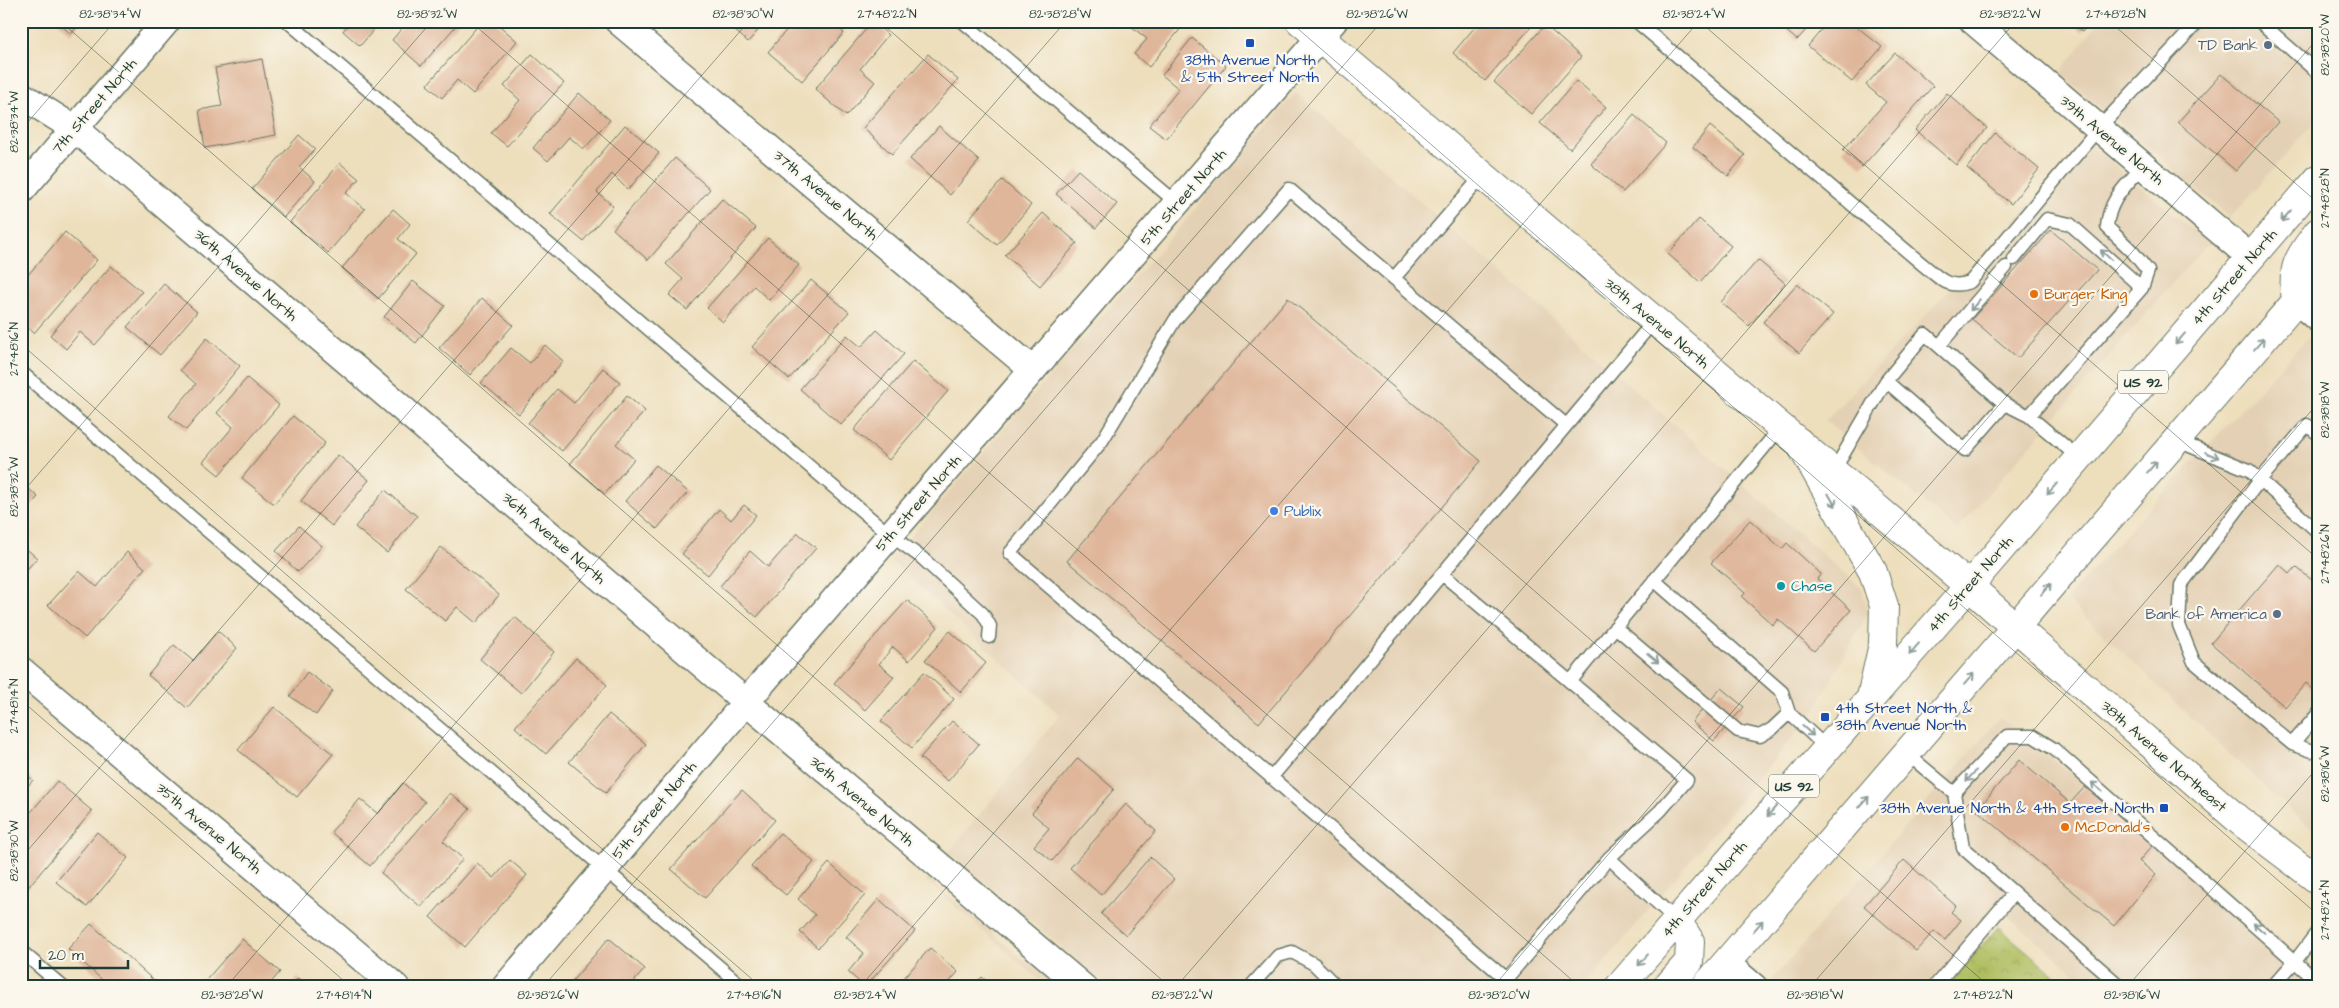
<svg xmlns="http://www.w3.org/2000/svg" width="2339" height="1008" font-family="'Architects Daughter',sans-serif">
<defs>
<pattern id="park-crowns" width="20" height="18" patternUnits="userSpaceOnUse" patternTransform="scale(1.25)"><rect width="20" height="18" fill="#afbd5f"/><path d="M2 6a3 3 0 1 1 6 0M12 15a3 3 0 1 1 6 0" fill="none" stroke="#8e9b4f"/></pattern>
</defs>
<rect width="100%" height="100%" fill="#fbf7ec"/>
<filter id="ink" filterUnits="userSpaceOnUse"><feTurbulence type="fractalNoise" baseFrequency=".02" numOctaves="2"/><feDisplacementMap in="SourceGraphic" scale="10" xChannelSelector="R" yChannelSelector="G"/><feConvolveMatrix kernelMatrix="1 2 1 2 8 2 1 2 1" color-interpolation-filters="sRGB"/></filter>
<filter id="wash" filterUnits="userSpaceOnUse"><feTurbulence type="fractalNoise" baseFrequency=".0096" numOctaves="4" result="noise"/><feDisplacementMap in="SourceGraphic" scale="20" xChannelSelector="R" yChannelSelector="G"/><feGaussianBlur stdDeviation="1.12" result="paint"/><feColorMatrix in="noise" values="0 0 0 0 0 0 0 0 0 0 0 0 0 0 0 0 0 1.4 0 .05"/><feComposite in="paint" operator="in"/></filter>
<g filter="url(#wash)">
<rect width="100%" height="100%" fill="#eddebc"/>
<path fill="#e4d1b5" d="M2099,21H2318V118L2230,218L2060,73Z
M1296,93L1861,588L1868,612L1814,712L1584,987H1109L949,852L1060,715L890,560Z
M2089,143L2208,243L1957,529L1825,421Z
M2310,335L2318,341V834L2277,799L2066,599Z
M2000,717L2318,969V987H2091L2008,916L1988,919L1930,987H1780L1772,980Z
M928,878L1057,987H1047L926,881Z"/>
<path fill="url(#park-crowns)" stroke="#677d4a" d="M1998,927L2069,987H1947Z"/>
<g id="blocks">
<path fill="#dfb69a" d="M56,21H82L71,34Z
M351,21H381L360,46L343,31Z
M408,21H460L421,66L392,40Z
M482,21H494L517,41L473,94L457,80L442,98L427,85Z
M724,21H766L748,42Z
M794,21H831L844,33L802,81L768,52Z
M873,21L888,35L860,69L875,82L846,116L815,89Z
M1137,21H1187L1149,67L1134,54L1147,39L1132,27Z
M1480,21H1536L1485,81L1453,53Z
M1775,21H1814L1797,40Z
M1829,21H1850L1882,47L1852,82L1808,46Z
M2070,21H2091L2082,32Z
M1545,25L1581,57L1531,114L1494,82Z
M1192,38L1226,66L1166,139L1149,126L1179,89L1162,75Z
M1895,53L1933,86L1862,167L1843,150L1886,102L1866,85Z
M532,54L564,83L507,146L491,133L520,100L504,86Z
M928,54L958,80L892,154L863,128Z
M262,59L276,135L205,148L199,110L222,106L215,68Z
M2221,74L2278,122L2236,171L2178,122Z
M1576,81L1606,107L1570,149L1540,123Z
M579,93L610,120L584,149L569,137L548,161L533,148Z
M1947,93L1987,128L1956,165L1915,130Z
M1634,115L1666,143L1623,192L1591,164Z
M625,125L659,153L628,190L612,174L597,192L613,206L583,241L550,214Z
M939,126L979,161L950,195L910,159Z
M1710,126L1745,155L1728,176L1693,147Z
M1995,133L2039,169L2011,204L1967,168Z
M299,135L315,149L299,167L315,181L284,217L252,189Z
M675,158L710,189L648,260L613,229Z
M340,163L359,179L346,193L365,209L328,253L290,222Z
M1078,170L1117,204L1096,228L1056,194Z
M1002,180L1031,205L997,245L968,220Z
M722,199L756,228L687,310L669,295L683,279L666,264Z
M393,209L410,224L398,239L416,254L378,299L342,268Z
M1043,213L1077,243L1040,286L1005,255Z
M1699,219L1731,246L1700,282L1668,254Z
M2051,230L2097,270L2018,358L1972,319Z
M65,232L97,260L34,333L21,322V283Z
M768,238L799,265L769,300L754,286L723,322L707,308Z
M1758,260L1785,283L1749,326L1721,302Z
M111,266L142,292L95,345L80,332L66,349L50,335Z
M811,280L849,312L789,379L752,347Z
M413,281L445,306L416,343L384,317Z
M164,284L197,312L160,355L127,327Z
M1797,284L1833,314L1799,353L1763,322Z
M482,298L513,325L470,375L439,348Z
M1288,298L1481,461L1259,723L1067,561Z
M877,330L904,354L841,425L800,389L847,335L861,347Z
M207,338L240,366L186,430L169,416L196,384L180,370Z
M545,345L563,361L519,414L481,383L511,348L530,363Z
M913,361L948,391L889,460L854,430Z
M603,368L620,382L562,451L528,423L557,389L574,403Z
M247,378L279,405L219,475L203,462L233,427L217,413Z
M627,396L645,411L616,444L634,459L605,494L570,464Z
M293,416L325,443L274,504L242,478Z
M338,455L369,480L332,526L301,501Z
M656,465L688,492L657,529L625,501Z
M21,482L38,497L21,515Z
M385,490L417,516L387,553L355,527Z
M744,505L756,515L708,575L682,554L719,509L731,520Z
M1750,520L1782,549L1787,543L1821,574L1817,579L1851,610L1814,651L1778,619L1773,625L1742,597L1745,593L1711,563Z
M299,526L322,546L298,572L276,551Z
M798,533L816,548L757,617L720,586L750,551L768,567Z
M21,544L37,558L21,576Z
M441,547L499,595L476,623L457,607L445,621L406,589Z
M127,552L145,568L85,638L48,605L79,571L97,587Z
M2279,564L2290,574L2296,567L2318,585V693L2306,683L2285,707L2211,643Z
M907,600L938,627L909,661L893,647L879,664L894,677L865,710L834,683Z
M515,617L554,652L521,693L480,659Z
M218,631L237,648L187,708L148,675L174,645L193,661Z
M950,631L986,663L961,692L925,660Z
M576,658L607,685L546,754L515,727Z
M307,672L333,691L316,715L290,696Z
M924,672L954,699L912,748L881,721Z
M1721,688L1744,707L1714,741L1692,722Z
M274,707L333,754L297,797L238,750Z
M609,714L646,744L606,793L569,762Z
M952,721L979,744L948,781L920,758Z
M1078,758L1114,789L1052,861L1034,846L1049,828L1032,813Z
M2019,760L2070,803L2085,787L2153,845L2139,861L2156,875L2114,926L1977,810Z
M21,770L33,780L21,794Z
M57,781L92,811L25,891L21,888V824Z
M403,783L425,802L370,866L331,832L360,799L378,814Z
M742,790L775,820L705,898L671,869Z
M450,793L470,809L443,841L463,859L421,907L381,873Z
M1126,804L1156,831L1101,895L1070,868Z
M97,832L128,858L87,907L56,882Z
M780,833L814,862L786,895L751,866Z
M1150,857L1174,879L1126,935L1101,914Z
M510,860L527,875L465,947L430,917L477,863L494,878Z
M1904,860L1956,906L1951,912L1961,920L1945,940L1934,931L1916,951L1864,906Z
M829,863L865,895L818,948L800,932L815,915L798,899Z
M879,899L915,931L865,987L848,972L864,953L846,937Z
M91,924L161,987H110L68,949Z
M609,938L645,969L629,987H567Z
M242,939L280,972L267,987H200Z
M930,948L958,972L945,987H896Z
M982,977L994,987H973Z
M298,978L308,987H291Z"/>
</g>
</g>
<g filter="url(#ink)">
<use href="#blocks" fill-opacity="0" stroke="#677564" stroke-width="1"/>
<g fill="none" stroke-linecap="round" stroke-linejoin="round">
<defs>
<path id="service" d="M287,21L890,535L922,558L983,614L990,626L989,637
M962,21L1177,203
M1636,21L1922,264C1940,278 1947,290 1970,282L2098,129L2199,21
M2259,21L2318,73
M2014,259L2047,219L2070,224L2142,288
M1394,278L1482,176
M1939,346L2006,267
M21,372L743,987
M2005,404L1965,450L1886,381L1925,334L2005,404L2029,416
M2318,434L2307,425L2260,480L2181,585L2179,625L2194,662L2292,744L2318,753
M2175,440L2249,470L2318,532
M2079,458L2029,416L2142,288L2148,271L2132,251L2107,227C2109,199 2126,186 2143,166
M1833,472L1886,381
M1442,574L1687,780L1660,811L1609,858L1506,979L1010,553L1102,441L1175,320L1289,189L1566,425
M1654,580L1782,692L1789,713L1827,748
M1615,627L1738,731L1760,736L1772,729L1789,713
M1570,682L1781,427
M2292,744L2318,714
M1906,753L1954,793L1963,848L2121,987
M1271,778L1654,321
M1954,793L2007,736H2033L2054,749L2318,982
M1609,858L1677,921
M21,951L63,987
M1250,987L1278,956L1292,952L1314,964L1337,987
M1934,987L2014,893
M2272,987L2296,960L2318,931"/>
<path id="minor" d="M618,21L1033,370
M1973,21L2250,257
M21,95L75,129L746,702L1083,987
M21,191L167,21
M2296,300L2318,319
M21,670L396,987
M1726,963L1754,987
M505,987L746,702L1334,21"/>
<path id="tertiary" d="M2014,626L2240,821L2318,880"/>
<path id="secondary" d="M1300,21L1969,586L2014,626"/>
<path id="primary" d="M2296,300C2291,268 2298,257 2318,232
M1799,442L1873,572L1884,606L1883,644L1872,693
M1619,987L1969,586L2318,179
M1667,987L1689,962L1690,941L1677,921
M1705,987L2318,276"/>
</defs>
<use href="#service" stroke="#677564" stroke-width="15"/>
<use href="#minor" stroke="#677564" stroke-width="29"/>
<use href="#tertiary" stroke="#677564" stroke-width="30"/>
<use href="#secondary" stroke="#677564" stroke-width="30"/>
<use href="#primary" stroke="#677564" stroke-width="30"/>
<use href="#service" stroke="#fff" stroke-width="12"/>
<use href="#minor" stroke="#fff" stroke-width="26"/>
<use href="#tertiary" stroke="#fff" stroke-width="28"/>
<use href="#secondary" stroke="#fff" stroke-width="28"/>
<use href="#primary" stroke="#fff" stroke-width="28"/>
</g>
<defs><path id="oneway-shaft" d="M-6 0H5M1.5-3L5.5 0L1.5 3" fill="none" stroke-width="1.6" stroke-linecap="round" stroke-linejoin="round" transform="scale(1.25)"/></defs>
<g stroke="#8f9e9a">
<use href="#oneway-shaft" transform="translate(2286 216) rotate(131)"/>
<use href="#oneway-shaft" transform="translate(2106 255) rotate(-137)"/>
<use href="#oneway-shaft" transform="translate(1975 305) rotate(130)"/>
<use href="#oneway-shaft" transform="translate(2180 339) rotate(131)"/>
<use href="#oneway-shaft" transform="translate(2259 344) rotate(-49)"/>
<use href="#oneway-shaft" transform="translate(2212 455) rotate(22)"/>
<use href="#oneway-shaft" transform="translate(2152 467) rotate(-49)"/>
<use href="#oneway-shaft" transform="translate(2052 489) rotate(131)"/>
<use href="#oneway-shaft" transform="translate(1832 500) rotate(60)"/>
<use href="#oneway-shaft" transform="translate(2046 589) rotate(-49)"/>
<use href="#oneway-shaft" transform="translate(1914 649) rotate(131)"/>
<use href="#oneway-shaft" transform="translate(1653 658) rotate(40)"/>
<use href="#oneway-shaft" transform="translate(1969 679) rotate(-49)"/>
<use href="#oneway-shaft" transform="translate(1808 731) rotate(42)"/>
<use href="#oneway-shaft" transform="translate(1971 776) rotate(132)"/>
<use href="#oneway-shaft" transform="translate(2097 787) rotate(-139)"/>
<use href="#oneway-shaft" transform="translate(1864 802) rotate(-49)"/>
<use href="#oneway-shaft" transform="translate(1772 811) rotate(131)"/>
<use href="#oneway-shaft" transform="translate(1758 926) rotate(-49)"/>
<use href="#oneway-shaft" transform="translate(2259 928) rotate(-139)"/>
<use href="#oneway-shaft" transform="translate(1643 960) rotate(131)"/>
</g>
</g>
<path fill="none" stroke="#1f3d34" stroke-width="1" stroke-opacity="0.45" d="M60,21L1170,987M470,21L1580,987M879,21L1990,987M1289,21L2318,915M1699,21L2318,559M2109,21L2318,203M21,130L115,21M21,344L761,987M21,494L432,21M21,700L351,987M21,858L749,21M226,987L1066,21M543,987L1382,21M860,987L1699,21M1176,987L2016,21M1493,987L2318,38M1810,987L2318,403M2127,987L2318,767"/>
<g fill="#1a4fb4" stroke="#fbf7ec" stroke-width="2">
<rect x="1245" y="38" width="10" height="10" rx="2.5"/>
<rect x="1820" y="712" width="10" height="10" rx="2.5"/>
<rect x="2159" y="803" width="10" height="10" rx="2.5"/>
</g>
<g fill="#5c6f8a" stroke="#fbf7ec" stroke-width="2">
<circle cx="2268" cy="45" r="5"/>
<circle cx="2277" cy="614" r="5"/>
</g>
<g fill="#e8710a" stroke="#fbf7ec" stroke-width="2">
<circle cx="2034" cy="294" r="5"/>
<circle cx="2065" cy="827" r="5"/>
</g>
<circle fill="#3f7fe0" stroke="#fbf7ec" stroke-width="2" cx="1274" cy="511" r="5"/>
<circle fill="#0f9aa8" stroke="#fbf7ec" stroke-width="2" cx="1781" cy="586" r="5"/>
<g text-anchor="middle" stroke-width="4.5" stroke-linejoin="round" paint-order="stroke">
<g fill="#fbf7ec" stroke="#61756b" stroke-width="1">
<rect x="2118" y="370.5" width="50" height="23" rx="4"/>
<rect x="1769" y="774.5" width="50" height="23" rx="4"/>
</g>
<g font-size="14" font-weight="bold" fill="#1f3d34">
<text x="2143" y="387">US 92</text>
<text x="1794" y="791">US 92</text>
</g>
<g font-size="15" fill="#4e5e75" stroke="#fbf7ec" text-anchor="end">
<text x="2258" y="50">TD Bank</text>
<text x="2267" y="619">Bank of America</text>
</g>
<g font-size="15" fill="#164399" stroke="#fbf7ec">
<text x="1250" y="65">38th Avenue North<tspan x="1250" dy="17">&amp; 5th Street North</tspan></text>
<text x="1835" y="713" text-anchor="start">4th Street North &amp;<tspan x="1835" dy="17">38th Avenue North</tspan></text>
<text x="2154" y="813" text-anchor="end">38th Avenue North &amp; 4th Street North</text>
</g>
<g font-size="15" fill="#1f3d34" stroke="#fbf7ec">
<text transform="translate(94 106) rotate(-49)" y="5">7th Street North</text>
<text transform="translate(2112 140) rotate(40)" y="5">39th Avenue North</text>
<text transform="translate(826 195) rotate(40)" y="5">37th Avenue North</text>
<text transform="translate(1183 197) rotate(-49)" y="5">5th Street North</text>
<text transform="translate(246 275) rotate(41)" y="5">36th Avenue North</text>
<text transform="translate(2234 277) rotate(-49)" y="5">4th Street North</text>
<text transform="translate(1657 323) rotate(40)" y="5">38th Avenue North</text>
<text transform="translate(918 503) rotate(-49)" y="5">5th Street North</text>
<text transform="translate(554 538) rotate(41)" y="5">36th Avenue North</text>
<text transform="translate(1970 584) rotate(-49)" y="5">4th Street North</text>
<text transform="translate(2164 756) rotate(41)" y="5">38th Avenue Northeast</text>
<text transform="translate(862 801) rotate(40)" y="5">36th Avenue North</text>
<text transform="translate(654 810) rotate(-50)" y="5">5th Street North</text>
<text transform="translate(209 828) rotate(40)" y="5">35th Avenue North</text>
<text transform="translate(1704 889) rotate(-49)" y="5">4th Street North</text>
</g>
<g font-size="15" fill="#c56008" stroke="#fbf7ec" text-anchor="start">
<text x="2044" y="299">Burger King</text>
<text x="2075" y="832">McDonald's</text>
</g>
<g font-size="15" fill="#366cbe" stroke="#fbf7ec" text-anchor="start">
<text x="1284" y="516">Publix</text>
</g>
<g font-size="15" fill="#0d838f" stroke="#fbf7ec" text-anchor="start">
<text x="1791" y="591">Chase</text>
</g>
</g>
<rect width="2339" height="1008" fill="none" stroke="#fbf7ec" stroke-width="55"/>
<path d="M40 960v8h88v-8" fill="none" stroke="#1f3d34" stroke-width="2.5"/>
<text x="48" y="960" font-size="15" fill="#1f3d34" stroke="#fbf7ec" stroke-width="4" paint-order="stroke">20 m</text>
<rect x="28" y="28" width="2284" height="952" fill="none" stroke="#1f3d34" stroke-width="2"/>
<g font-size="12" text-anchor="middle" fill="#1f3d34">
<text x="110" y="18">82°38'34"W</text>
<text x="427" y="18">82°38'32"W</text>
<text x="743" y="18">82°38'30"W</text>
<text x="887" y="18">27°48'22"N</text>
<text x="1060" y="18">82°38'28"W</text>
<text x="1377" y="18">82°38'26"W</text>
<text x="1694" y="18">82°38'24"W</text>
<text x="2010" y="18">82°38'22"W</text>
<text x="2116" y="18">27°48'28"N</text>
<text transform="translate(2325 45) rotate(-90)" y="4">82°38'20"W</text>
<text transform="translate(14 122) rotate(-90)" y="4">82°38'34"W</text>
<text transform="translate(2325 198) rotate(-90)" y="4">27°48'28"N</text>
<text transform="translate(14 349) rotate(-90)" y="4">27°48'16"N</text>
<text transform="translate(2325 410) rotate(-90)" y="4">82°38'18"W</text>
<text transform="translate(14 487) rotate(-90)" y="4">82°38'32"W</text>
<text transform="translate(2325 554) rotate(-90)" y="4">27°48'26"N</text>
<text transform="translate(14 706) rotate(-90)" y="4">27°48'14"N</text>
<text transform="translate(2325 774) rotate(-90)" y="4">82°38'16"W</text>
<text transform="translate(14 851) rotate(-90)" y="4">82°38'30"W</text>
<text transform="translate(2325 910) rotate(-90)" y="4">27°48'24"N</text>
<text x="232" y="999">82°38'28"W</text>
<text x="344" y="999">27°48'14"N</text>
<text x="548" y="999">82°38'26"W</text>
<text x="754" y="999">27°48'16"N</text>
<text x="865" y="999">82°38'24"W</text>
<text x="1182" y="999">82°38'22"W</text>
<text x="1499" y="999">82°38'20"W</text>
<text x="1815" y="999">82°38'18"W</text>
<text x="1983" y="999">27°48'22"N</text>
<text x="2132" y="999">82°38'16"W</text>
</g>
</svg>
